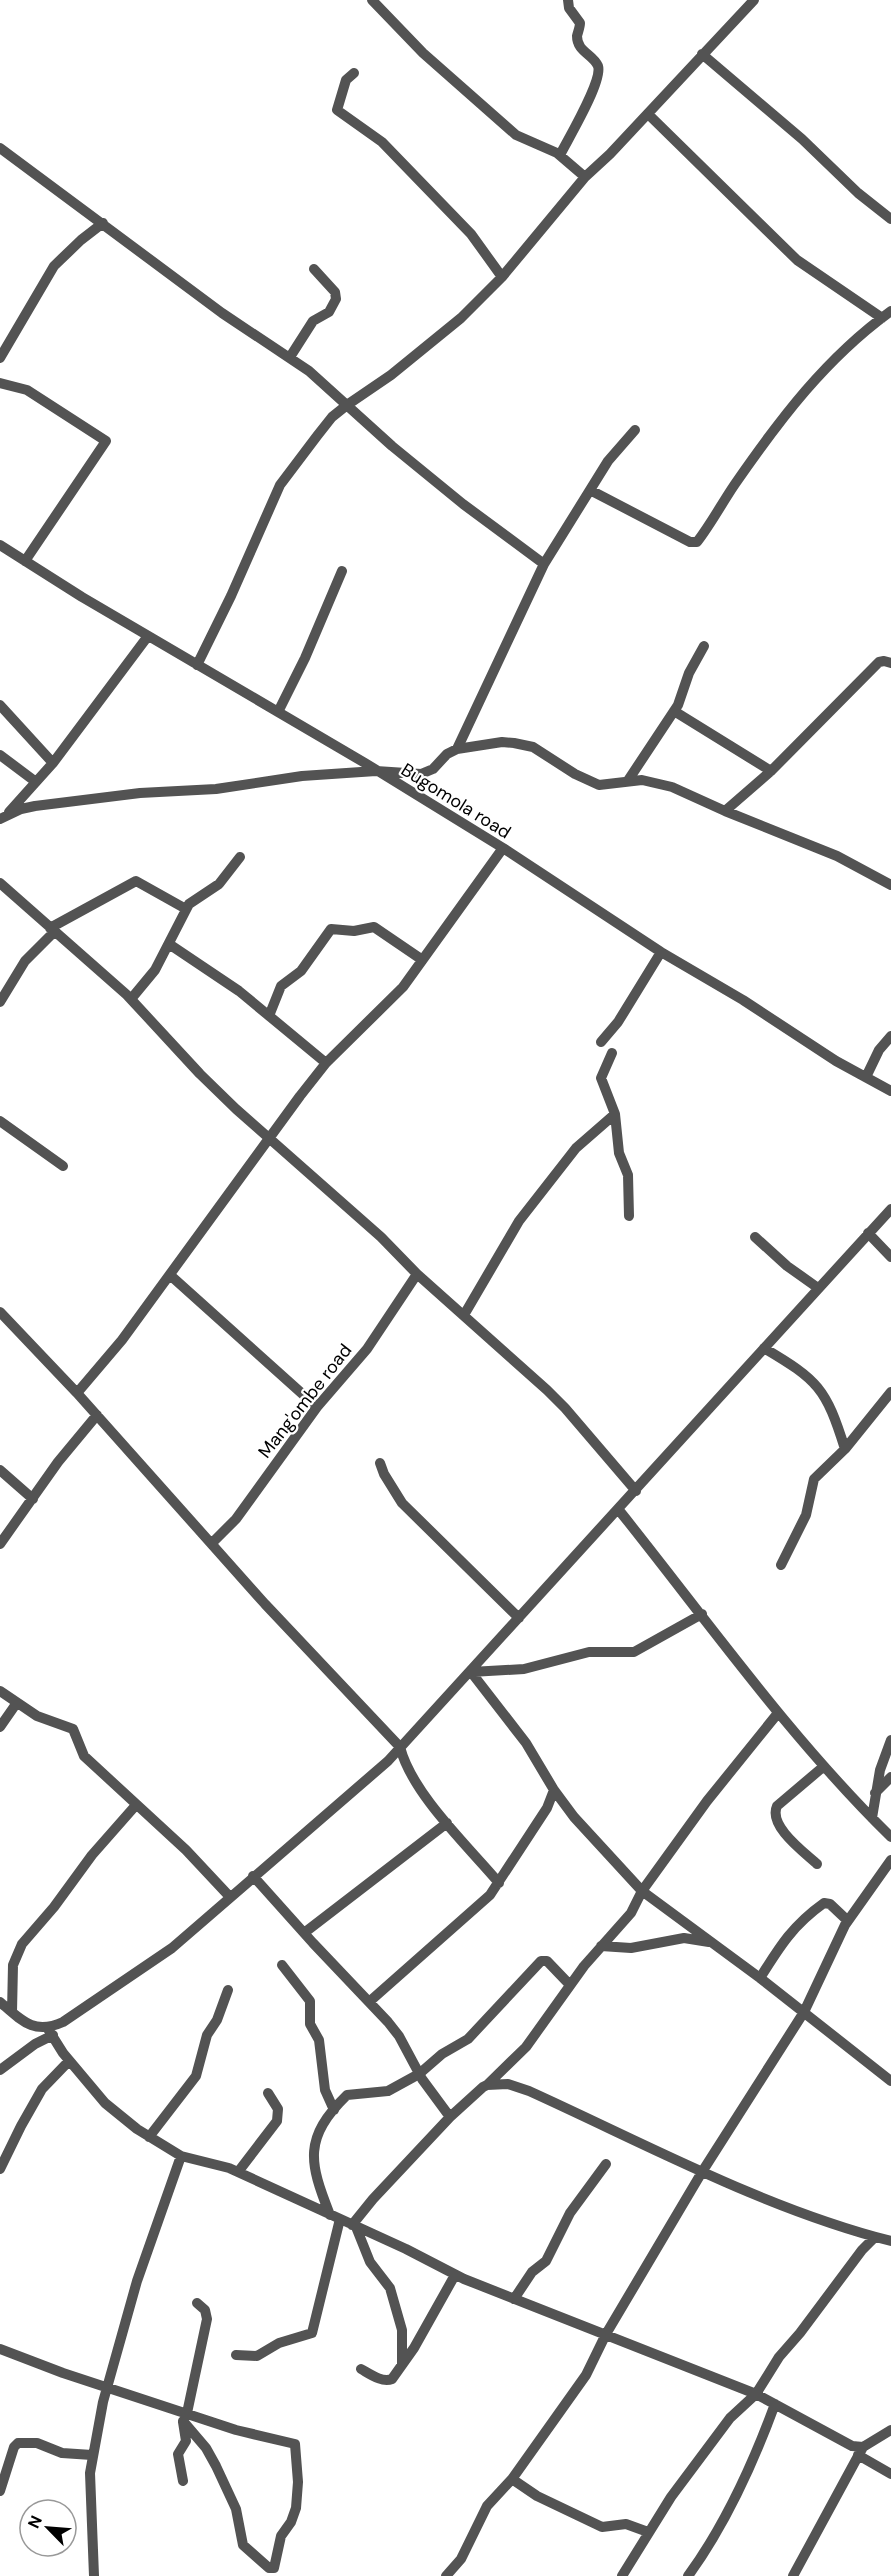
<svg xmlns="http://www.w3.org/2000/svg" width="891" height="2576" font-family="'DM Sans',sans-serif">
<rect width="100%" height="100%" fill="#fff"/>
<g fill="none" stroke-linecap="round" stroke-linejoin="round">
<path stroke="#535353" stroke-width="10" d="M372,0L423,53L516,135L557,153L585,177
M702,54L802,139L858,193L891,219
M354,73L346,80L337,110L382,142L471,234L502,277
M648,114L797,260L882,318
M0,148L222,313L309,371L392,446L463,504L544,564
M560,155C568,139 603,81 598,66C593,54 577,52 577,36C578,32 580,27 580,23L569,8L568,0
M290,357L313,321L329,312L336,299L335,292L314,269
M0,358L54,266L81,240L103,223
M0,383L27,390L106,441L25,561
M590,490L690,542H697C711,524 722,503 735,484C780,419 826,358 891,311
M0,545L82,597L365,763L503,848L661,952L743,1000L836,1061L891,1091
M197,665L231,596L280,485L317,436L332,417L347,405L391,375L461,318L502,277L585,177L610,154L754,0
M0,705L53,763
M674,711L771,771
M278,712L305,658L342,571
M457,749L544,564L608,461L635,430
M0,755L36,782
M627,782L678,705L689,673L704,646
M725,811L771,771L879,662L884,661L891,663
M9,812L53,763L148,636
M0,819L21,809L35,806L140,793L216,789L302,776L376,771L421,774L433,769L447,754L457,749L502,742L514,743L533,747L575,774L599,785L642,780L672,787L725,811L837,856L891,885
M0,883L127,995L200,1074L236,1109L381,1237L417,1274L547,1390L565,1408L636,1491
M50,928L136,881L186,909
M169,944L239,991L326,1063
M131,999L155,970L189,904L219,884L240,857
M0,1002L25,961L54,932
M269,1016L281,986L301,971L331,929L354,931L374,927L421,959
M601,1042L618,1022L661,952
M612,1053L601,1078L615,1114L619,1153L628,1175L629,1216
M866,1077L879,1050L891,1036
M0,1121L63,1166
M868,1233L891,1257
M755,1237L787,1266L818,1288
M170,1275L317,1407
M0,1312L77,1393L265,1604L400,1747C412,1794 468,1846 499,1883
M464,1315L519,1221L576,1148L615,1114
M764,1348C818,1380 826,1388 845,1449
M77,1393L122,1340L300,1096L326,1063L403,987L503,848
M380,1463L384,1474L402,1503L519,1618
M0,1470L33,1499
M618,1509C707,1620 789,1737 891,1837
M212,1543L236,1519L317,1407L367,1349L417,1274
M0,1544L58,1462L97,1415
M781,1565L806,1515L814,1479L845,1449L891,1392
M471,1672L526,1743L554,1790L574,1817L642,1891L760,1978L891,2081
M471,1672L524,1669L589,1652H634L702,1614
M0,1691L37,1716L73,1729L84,1756L186,1850L230,1897
M0,1727L16,1704
M875,1793L891,1777
M872,1818L880,1770L891,1740
M817,1864C804,1852 768,1826 777,1806L823,1767
M253,1876L313,1943L388,2022L399,2036L422,2079L450,2117
M304,1933L447,1823
M601,1946L631,1948L684,1938L709,1942
M282,1965L310,2001V2024L319,2040L325,2090L334,2110
M760,1978C780,1946 793,1925 824,1903L830,1904L848,1921
M0,2002C22,2021 34,2035 63,2022L172,1948L388,1761L891,1209
M369,2002L490,1895L547,1808L554,1790
M12,2012L13,1965L22,1944L54,1907L92,1855L136,1805
M48,2029L63,2053L105,2103L137,2129L181,2156L229,2168L406,2249L464,2279L756,2394L852,2446L863,2447L891,2430
M0,2070L35,2044L53,2035
M487,2085L526,2047L584,1966L631,1913L642,1891L707,1801L778,1713
M149,2137L196,2076L207,2035L217,2020L228,1990
M0,2169L21,2126L42,2089L69,2061
M238,2172L277,2121L278,2109L268,2093
M330,2215C309,2162 303,2138 347,2095L388,2091L419,2074L442,2054L468,2039L541,1961H547L570,1985
M352,2225L373,2199L450,2117L483,2087L487,2085L508,2084L529,2091C646,2144 765,2209 891,2241
M356,2227L370,2262L390,2288L402,2330V2365
M514,2299L532,2272L546,2261L570,2213L606,2164
M0,2349L63,2373L236,2430L295,2444L298,2482L296,2508L291,2522L281,2536L274,2568H269L243,2545L236,2509L216,2466L206,2448L183,2421
M236,2355L257,2356L279,2343L312,2333L340,2219
M361,2369C370,2374 382,2383 392,2379L414,2348L455,2275
M187,2413L207,2319L205,2310L197,2303
M183,2422L186,2441L178,2454L183,2481
M858,2455L891,2474
M512,2479L537,2496L602,2527L626,2524L648,2532
M0,2491L14,2447L18,2443H37L62,2453L92,2455
M94,2576L90,2473L103,2402L137,2281L181,2156
M446,2576L461,2559L487,2506L512,2479L586,2375L606,2334L702,2172L804,2012L845,1925L891,1860
M622,2576L671,2497L730,2418L756,2394L779,2357L800,2333L862,2250L875,2237
M688,2576C726,2524 753,2464 775,2404
M793,2576L863,2447"/>
</g>
<g text-anchor="middle" stroke-width="4.5" stroke-linejoin="round" paint-order="stroke">
<g font-size="18" fill="#000" stroke="#fff">
<text transform="translate(456 801) rotate(32)" y="6">Bugomola road</text>
<text transform="translate(305 1401) rotate(-52)" y="6">Mang'ombe road</text>
</g>
</g>
<g transform="translate(48 2528) rotate(295)"><circle r="28" fill="#ffffff" stroke="#999999" stroke-width="1.5"/>
<path d="M0-4.5L10 22L0 15L-10 22Z" fill="#000000"/>
<text y="-9" font-size="16" font-weight="bold" text-anchor="middle" fill="#000000">N</text>
</g>
</svg>
